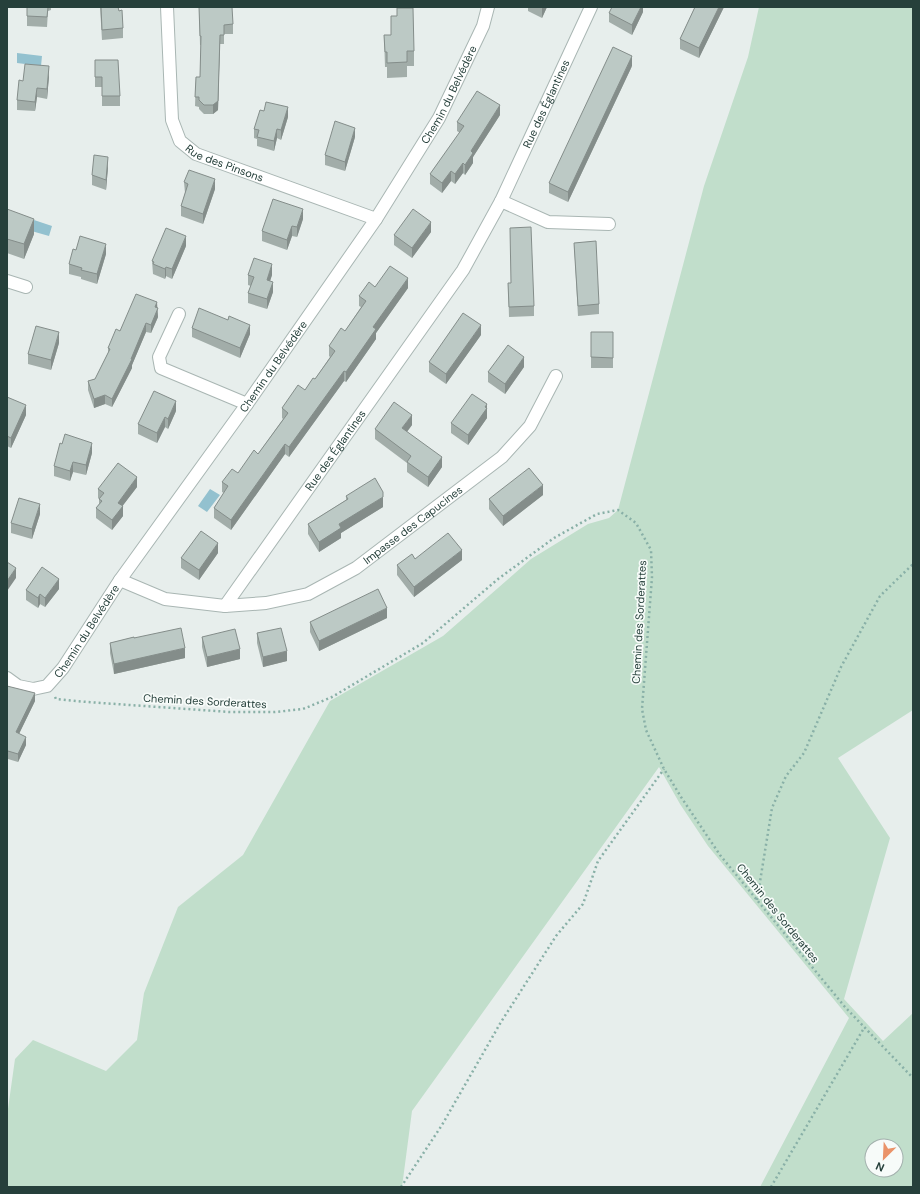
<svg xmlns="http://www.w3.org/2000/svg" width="920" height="1194" font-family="'DM Sans',sans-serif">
<rect width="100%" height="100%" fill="#e7eeec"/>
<path fill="#c1decb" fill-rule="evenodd" d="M759,7H913V710L838,758L890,838L844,999L883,1041L913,1013V1187H760L849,1018L708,846L680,804L659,767L412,1111L402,1187H7V1116L15,1059L33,1040L106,1071L137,1040L144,993L178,907L243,855L330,701L443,636L531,559L588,524L609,518L618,510L704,186L748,57ZM872,1146H896V1170H872Z"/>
<path fill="#93c1cf" d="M17,53L42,56L41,66L17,63Z
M31,219L52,226L49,236L28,230Z
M210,489L220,495L207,512L198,506Z"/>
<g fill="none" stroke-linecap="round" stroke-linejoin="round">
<defs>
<g id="minor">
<path id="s1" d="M167,7L172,120L180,141L196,154L376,219"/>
<path d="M501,201L548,222L609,224"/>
<path d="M7,281L26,287"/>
<path d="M179,314L159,357L161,368L247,404"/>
<path id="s2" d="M120,580L165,599L225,606L463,270L501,201L591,7"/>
<path id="s3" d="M225,606L266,603L308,594L356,568L502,457L530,426L556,376"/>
<path id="s4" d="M7,678L18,686L33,689L47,686L63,668L120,580L247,404L376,219L439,118L483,26L488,7"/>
</g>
</defs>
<use href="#minor" stroke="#a9b6b3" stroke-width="14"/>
<path stroke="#89b0a7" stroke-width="2.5" stroke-dasharray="2 3" stroke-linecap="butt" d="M55,697L56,699L87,702L230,712H275L303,709L332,697L423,643L498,579L554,538L597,514L618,510L636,523L651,550L652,577L642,709L646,730L664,769L681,797L720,855L845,1007L913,1078
M757,900L772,808L786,776L804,753L841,667L880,596L913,564
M401,1187L442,1125L501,1022L556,936L583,904L598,861L664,769
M771,1187L864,1028"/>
<use href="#minor" stroke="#fff" stroke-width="12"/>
</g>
<path fill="#a2ada9" d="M27,7H51V10L48,11L47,27L27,26Z
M100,7H118L119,11L123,28V38L102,40Z
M199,7L233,24V34H224V44H220L218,110L213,114H204L199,109V107L195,106L196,77H200L201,45H200Z
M528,7H547L542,18L528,11Z
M643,7V12L632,35L609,22V13Z
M695,7H724L699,58L680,49V39Z
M384,35L414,51V66H407V77L387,78V67H385Z
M95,60L120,96V106H102V87H95Z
M632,66L568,202L549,193V183Z
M49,76L47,99L37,97L35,111L17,110V100L23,81Z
M500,115L473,157V163L465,175L463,173L455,184L451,181L442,193L430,184V174L460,133L457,131V122Z
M288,117L281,140L277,138L274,151L257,146V139L254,138V129Z
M355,137L345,171L325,165V155Z
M108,167L106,190L92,185V175Z
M184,182L215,189L203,224L181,216V206L185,193Z
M7,209L34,234L24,259L7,253Z
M303,219L297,237L292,236L287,250L262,241V231Z
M431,232L412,258L394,245V235Z
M574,243L599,304V314L578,316Z
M186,246L172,279L166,276L165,279L153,274L152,261Z
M76,250L106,254L97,284L81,279V277L69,274V264Z
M248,275H272L270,281L273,292L267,309L248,303V293L251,286L248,285Z
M508,283H511L534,306V316L509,317Z
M375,287L408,288L376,333V339L346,382L344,381L289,457L285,454L231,530L214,518V508L224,493L222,492V482L238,473L258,454L283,419L282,418V408L305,390L315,379L330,357L329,356V346L345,331L361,307L359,306V296Z
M157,308L158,317L151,333L146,332L132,365V368L112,407L105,404L94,408L88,390V381L95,379L108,353V348L120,331Z
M192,328L250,334L240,358L192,337Z
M591,332H613V368H591Z
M481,335L446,384L429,372V362Z
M59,343L51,370L28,364V354Z
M524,367L505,394L488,382V372Z
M7,397L26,415L11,448L7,446Z
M176,411L168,429L165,427L157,443L138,434V424Z
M487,414V418L468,445L451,433V423Z
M412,425L407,432L442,467L428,487L407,472V463L375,439V429Z
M92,453L86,475L73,472L70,481L54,476V466Z
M137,487L122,506L123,516L112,530L96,518V508L99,504V499L98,498V489Z
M543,495L503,526L489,509V499Z
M346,496L383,507L341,533V538L319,552L308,534V524L346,500Z
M40,514L32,539L11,533V523Z
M218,553L199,580L181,568V558Z
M415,559L462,560L414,597L397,575V565Z
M59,589L45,607L40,604L38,608L26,600V590Z
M387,618L319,651L310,632V622Z
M257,633L287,661L263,667L257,643Z
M202,637L240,659L207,667L202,647Z
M134,638L185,658L114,674L110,653V643Z
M7,686L35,701L19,734L26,745L18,762L8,759L7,761Z"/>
<path fill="#848d8a" d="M542,7H547L542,18Z
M641,7H643V12L632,35V25Z
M719,7H724L699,58V48Z
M220,35L218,110L213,114V105Z
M632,56V66L568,202V192Z
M49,66V76L47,99V89Z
M37,88V97L35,111V102Z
M500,105V115L473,157V163L465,175V165L471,151Z
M288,107V117L281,140V130Z
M355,128V137L345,171V162Z
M277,129V138L274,151V141Z
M108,157V167L106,190V180Z
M463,163V173L455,184V174Z
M451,171V181L442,193V183Z
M215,179V189L203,224V214Z
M303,209V219L297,237V227Z
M34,219V234L24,259V244Z
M431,222V232L412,258V248Z
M292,226V236L287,250V240Z
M186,236V246L172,279V269Z
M106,244V254L97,284V274Z
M272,264V275L267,290V280Z
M166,267V276L165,279V269Z
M408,278V288L376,333V339L346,382V372L373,327Z
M273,282V292L267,309V299Z
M157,302L158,317L151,333V325L155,307Z
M146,323V332L132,365V368L112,407V399L131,359Z
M250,325V334L240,358V348Z
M481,325V335L446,384V374Z
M59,332V343L51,370V360Z
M524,357V367L505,394V384Z
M344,371V381L289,457V447Z
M105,395V404L94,408V399Z
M176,401V411L168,429V419Z
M487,404V418L468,445V435Z
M26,405V415L11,448V438Z
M412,415V425L402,438V428Z
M165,417V427L157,443V433Z
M92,443V453L86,475V465Z
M285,444V454L231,530V520Z
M442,457V467L428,487V477Z
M73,462V472L70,481V471Z
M137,477V487L118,512V503Z
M543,485V495L503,526V516Z
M383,497V507L341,533V538L319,552V542L339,524Z
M40,504V514L32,539V529Z
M123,506V516L112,530V520Z
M218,543V553L199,580V570Z
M462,550V560L414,597V587Z
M16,568V578L7,591V581Z
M59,579V589L45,607V598Z
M40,594V604L38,608V598Z
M387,608V618L319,651V641Z
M185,648V658L114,674V664Z
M240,649V659L207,667V657Z
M287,651V661L263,667V657Z
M35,693V701L16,740V732Z
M26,737V745L18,762V754Z
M8,751V759L7,761V753Z"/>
<path fill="#bcc9c5" stroke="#848d8a" d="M27,7H48L47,17L27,16Z
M101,7H118L119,11L122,10L123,28L102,30Z
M199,7H232L233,24L224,25V35H220L218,101L213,105H204L199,100V97H195L196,77H200L201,36H200Z
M612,7H641L632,25L609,13Z
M695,7H719L699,48L680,39Z
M397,8H413L414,51H407V62L387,63V52H385L384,35H391V16H397Z
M613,47L632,56L568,192L549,183Z
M95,60H118L120,96H102V77H95Z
M25,64L49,66L47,89L37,88L35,102L17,100L19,80L23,81Z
M477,91L500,105L471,151L473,153L465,165L463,163L455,174L451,171L442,183L430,174L464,126L457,122Z
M266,102L288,107L281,130L277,129L274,141L257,137L259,130L254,129L260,110L264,111Z
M335,121L355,128L345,162L325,155Z
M94,155L108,157L106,180L92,175Z
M189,170L215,179L203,214L181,206L188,184L184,182Z
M273,199L303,209L297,227L292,226L287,240L262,231Z
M7,209L34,219L24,244L7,239Z
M413,209L431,222L412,248L394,235Z
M531,227L534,306L509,307L508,283H511L510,228Z
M166,228L186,236L172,269L166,267L165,269L153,264L154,262L152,261Z
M80,236L106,244L97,274L81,270L82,268L69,264L73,249L76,250Z
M596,241L599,304L578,306L574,243Z
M254,258L272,264L267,280L273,282L267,299L248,293L254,277L248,275Z
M390,266L408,278L373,327L376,329L346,372L344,371L289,447L285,444L231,520L214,508L228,486L222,482L232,469L238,473L254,450L258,454L288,413L282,408L298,385L305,390L313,378L315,379L335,351L329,346L341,328L345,331L366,301L359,296L369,282L375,287Z
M136,294L157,302L155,307L158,308L151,325L146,323L131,359H132L112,399L105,395L94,399L88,381L95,379L110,349L108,348L116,329L120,331Z
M199,308L228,320L229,316L250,325L240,348L192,328Z
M463,313L481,325L446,374L429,362Z
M36,326L59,332L51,360L28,354Z
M591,332H613V358L591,357Z
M508,345L524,357L505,384L488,372Z
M154,391L176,401L168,419L165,417L157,433L138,424Z
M472,394L487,404L485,407L487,408L468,435L451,423Z
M7,397L26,405L11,438L7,436Z
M394,402L412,415L402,428L442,457L428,477L407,462L411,456L375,429Z
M65,434L92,443L86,465L73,462L70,471L54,466L60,443L62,444Z
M118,463L137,477L118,503L123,506L112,520L96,508L102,501L99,499L104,493L98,489Z
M529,468L543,485L503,516L489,499Z
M375,478L383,492V497L339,524L341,528L319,542L308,524L348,499L346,496Z
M19,498L40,504L32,529L11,523Z
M201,531L218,543L199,570L181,558Z
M448,533L462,550L414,587L397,565L412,554L415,559Z
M7,562L16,568L7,581Z
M42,567L59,579L45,598L40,594L38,598L26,590Z
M378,589L387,608L319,641L310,622Z
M181,628L185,648L114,664L110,643L134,637V638Z
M281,628L287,651L263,657L257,633Z
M235,629L240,649L207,657L202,637Z
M7,686L35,693L16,732L26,737L18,754L8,751L7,753Z"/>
<g text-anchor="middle" stroke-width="3.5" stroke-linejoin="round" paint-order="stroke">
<g font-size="11" fill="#26403b" stroke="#f7fbf9">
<text dy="4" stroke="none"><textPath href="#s4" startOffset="759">Chemin du Belvédère</textPath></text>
<text dy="4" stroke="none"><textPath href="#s2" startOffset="707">Rue des Églantines</textPath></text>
<text dy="4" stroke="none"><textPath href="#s1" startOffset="186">Rue des Pinsons</textPath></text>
<text dy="4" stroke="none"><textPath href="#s4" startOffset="435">Chemin du Belvédère</textPath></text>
<text dy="4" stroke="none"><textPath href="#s2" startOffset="300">Rue des Églantines</textPath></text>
<text dy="4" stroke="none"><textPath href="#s3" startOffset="210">Impasse des Capucines</textPath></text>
<text transform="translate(639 622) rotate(-87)" y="4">Chemin des Sorderattes</text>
<text dy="4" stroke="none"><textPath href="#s4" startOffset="111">Chemin du Belvédère</textPath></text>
<text transform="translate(205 701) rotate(3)" y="4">Chemin des Sorderattes</text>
<text transform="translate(778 913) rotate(51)" y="4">Chemin des Sorderattes</text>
</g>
</g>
<rect width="920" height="1194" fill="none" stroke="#26403b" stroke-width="16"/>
<g transform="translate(884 1158) rotate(204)"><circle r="19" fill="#f7fbf9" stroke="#a3b0ad"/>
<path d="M0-3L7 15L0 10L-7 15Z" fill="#ea9369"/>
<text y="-6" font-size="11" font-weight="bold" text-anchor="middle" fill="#26403b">N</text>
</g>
</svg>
